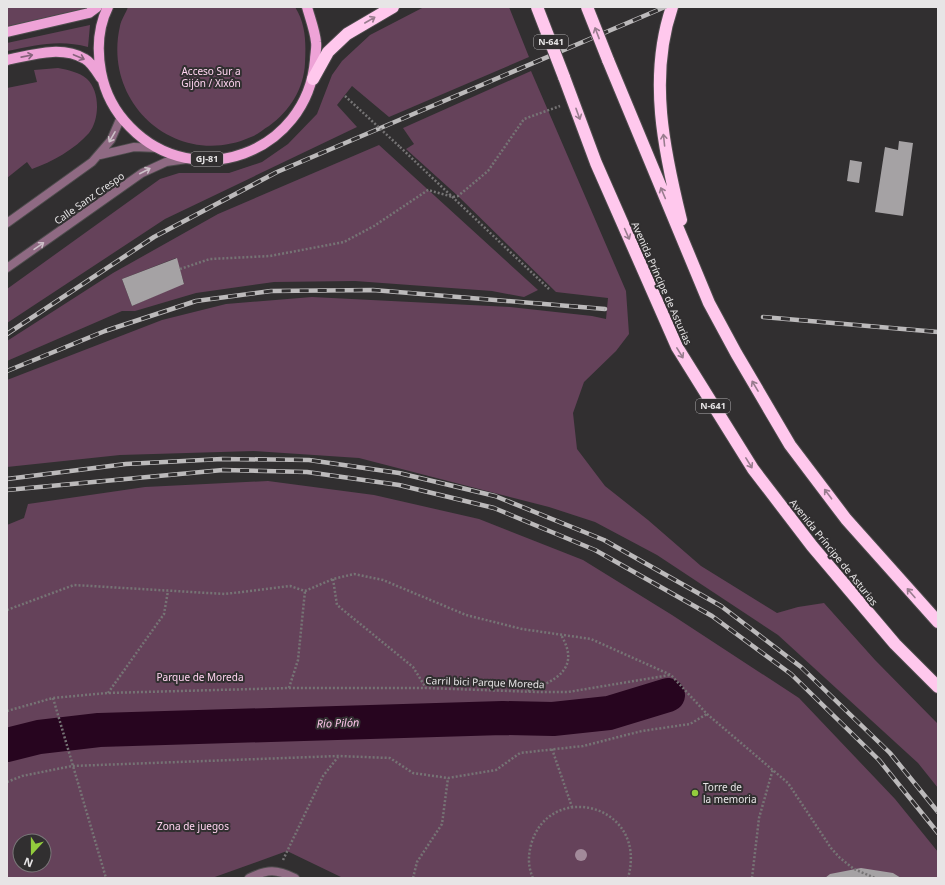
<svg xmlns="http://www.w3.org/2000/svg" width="945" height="885" font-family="'Noto Sans',sans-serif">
<rect width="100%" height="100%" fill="#312f30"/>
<path fill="#65425a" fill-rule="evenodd" d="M7,7H97L7,32Z
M128,7H295C306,24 306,43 305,63C304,88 290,111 269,126C263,129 258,135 251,137C177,170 102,104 120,26C121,20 126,13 128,7Z
M424,7H509L529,57L389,117L352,86L337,105L357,127L165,219L7,323V289L160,179L179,173H229L262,162L288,144L317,114L332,75L342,61L370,35Z
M90,25L88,47C60,39 35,45 7,51V43Z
M58,68C68,70 79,72 87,79C100,91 100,119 89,133C75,149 52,162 32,169L27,162L7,178V88L37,82L34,70Z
M531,71L626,291L629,334L616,351L584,382L573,413L577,449L605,486L648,520L701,566L777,613L798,607L824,603L875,660L938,724V788L918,763L778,635L657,555L595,522L549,507L359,458L254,451L120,455L7,467V380L162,320L226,304L312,297L510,307L592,316L606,319L608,298L556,292L458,196L406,149L414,144L403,128Z
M379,145L538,290L524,297L492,291L355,281L274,282L196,293L135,311H122L7,361V341L113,273L218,214ZM176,258L184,283L132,306L122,279Z
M268,481L374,495L479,519L583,560L672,615L799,698L895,799L938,852V878H343L287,851L212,878H7V525L24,518L28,504L145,487ZM20,841H44V865H20Z"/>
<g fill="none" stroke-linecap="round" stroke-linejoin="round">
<path stroke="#27051f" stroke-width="34" d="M7,745L39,737L99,730L503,718L553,719L609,713L668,695"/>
</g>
<path fill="#a5a2a4" d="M899,141L913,143L903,216L875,212L885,147L898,150Z
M850,160L862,162L859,183L847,181Z
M177,258L184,284L132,306L122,279Z
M861,868L893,873L901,878H825L830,874Z"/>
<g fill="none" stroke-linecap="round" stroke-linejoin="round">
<defs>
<path id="street" d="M100,155L134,147L158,148
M7,223L92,162L111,140L121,117
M7,268L142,173L166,162L187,159
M249,878C268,869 276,869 295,878"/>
<path id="primary" d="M108,7C98,27 97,50 101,72C105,93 115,112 130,127C195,194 307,153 315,60C315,54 317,48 316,42C315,31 310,18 307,7
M7,32L89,13L97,7
M7,60C32,55 61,45 85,59C91,62 97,72 101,78"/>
<path id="highway" d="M672,7C648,77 664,151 681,220
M608,60L709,303L736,353L790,445L846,519L938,622
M564,77L596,163L677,347L753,469L812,546L895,644L938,687
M313,79L328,52L347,34L393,7"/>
</defs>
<use href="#street" stroke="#4e4c4d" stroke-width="10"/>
<use href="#primary" stroke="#4e4c4d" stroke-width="12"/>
<use href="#highway" stroke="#4e4c4d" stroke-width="14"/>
<path stroke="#767475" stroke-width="2.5" stroke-dasharray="2 2" stroke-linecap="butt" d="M400,147L549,289
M180,269L210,259L270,256L344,242L374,226L428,190L453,197L458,196L488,171L524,119L560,106
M333,579L337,605L413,667L426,688
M7,610L74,585L225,594L290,586L305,591L333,579L354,574L383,580L466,615L522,629L591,639L671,675L707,714L788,783L831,848L840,858L854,869L875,878
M289,688L298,660L305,591
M528,691C556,681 581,668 561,635
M108,693L164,614L168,591
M53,698L106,878
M7,711L53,698L107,693L289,688H426L537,692H568L670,675
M552,749L572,807
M7,782L22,776L72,766L338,756L390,758L413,773L448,778L496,770L520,753L583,746L642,731L690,724L707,714
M283,860L323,776L338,757
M413,878L417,862L442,824L448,778
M533,878C528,867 528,856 531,845C548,780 649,803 628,878
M752,878L759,818L773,769"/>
<use href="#street" stroke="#8f6a83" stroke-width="8"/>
<use href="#primary" stroke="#eea3d7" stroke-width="10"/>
<use href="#highway" stroke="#ffc8ed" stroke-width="12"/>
<defs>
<path id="rail" d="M763,317L938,332
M7,334L154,237L277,172L665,7
M7,371L105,331L196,301L271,291L373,290L605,309
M7,479L126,464L222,459L309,460L399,473L495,496L604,540L721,606L801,667L890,753L938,812
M7,490L223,470L307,472L399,485L494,508L595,550L712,616L791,674L879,760L938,833"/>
</defs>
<use href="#rail" stroke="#bcbabb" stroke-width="4.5"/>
<use href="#rail" stroke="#312f30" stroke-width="3" stroke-dasharray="9" stroke-linecap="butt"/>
<defs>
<path id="highway-bridge" d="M537,7L564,77
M587,7L608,60"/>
</defs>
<use href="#highway-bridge" stroke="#4e4c4d" stroke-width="14" stroke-linecap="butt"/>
<path stroke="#767475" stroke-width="2.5" stroke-dasharray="2 2" stroke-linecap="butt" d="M345,96L400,147"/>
<use href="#highway-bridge" stroke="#ffc8ed" stroke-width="12"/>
</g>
<circle fill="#a28a9a" cx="581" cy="855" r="6"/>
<defs><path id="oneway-shaft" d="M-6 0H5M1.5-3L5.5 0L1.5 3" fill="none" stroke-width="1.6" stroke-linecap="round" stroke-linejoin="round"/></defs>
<g stroke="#987c8e">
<use href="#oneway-shaft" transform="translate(370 20) rotate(-30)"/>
<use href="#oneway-shaft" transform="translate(597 33) rotate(-111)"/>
<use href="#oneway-shaft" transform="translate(578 114) rotate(70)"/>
<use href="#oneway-shaft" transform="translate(664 140) rotate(-96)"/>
<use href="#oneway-shaft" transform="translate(663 193) rotate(-113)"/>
<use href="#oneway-shaft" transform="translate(627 234) rotate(66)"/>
<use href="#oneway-shaft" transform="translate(680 353) rotate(58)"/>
<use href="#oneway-shaft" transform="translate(755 386) rotate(-121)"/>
<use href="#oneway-shaft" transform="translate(749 463) rotate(58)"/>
<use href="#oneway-shaft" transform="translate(828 494) rotate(-127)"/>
<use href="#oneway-shaft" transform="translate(911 593) rotate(-131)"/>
</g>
<g stroke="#86637b">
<use href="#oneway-shaft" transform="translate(27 56) rotate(-11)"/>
<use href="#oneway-shaft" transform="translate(79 57) rotate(23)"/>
</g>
<g stroke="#cdc0c8">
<use href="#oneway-shaft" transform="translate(112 137) rotate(120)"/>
<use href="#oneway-shaft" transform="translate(145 171) rotate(-27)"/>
<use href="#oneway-shaft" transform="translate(39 246) rotate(-35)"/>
</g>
<circle fill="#93cc3d" stroke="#312f30" stroke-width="1.5" cx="695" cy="793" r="4"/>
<g text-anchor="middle" stroke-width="4" stroke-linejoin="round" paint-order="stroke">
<g fill="#312f30" stroke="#b0aeaf" stroke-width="1">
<rect x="534" y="35" width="34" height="14" rx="3"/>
<rect x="191" y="152" width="32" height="14" rx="3"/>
<rect x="696" y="399" width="34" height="14" rx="3"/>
</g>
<g font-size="9" font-weight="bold" fill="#e7e5e6">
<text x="551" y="45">N-641</text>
<text x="207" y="162">GJ-81</text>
<text x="713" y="409">N-641</text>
</g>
<g font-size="10" fill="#ffd4f0" stroke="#312f30">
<text x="211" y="75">Acceso Sur a<tspan x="211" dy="12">Gijón / Xixón</tspan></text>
<text x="200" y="681">Parque de Moreda</text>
<text x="193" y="830">Zona de juegos</text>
</g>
<g font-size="10" fill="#e7e5e6" stroke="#312f30">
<text transform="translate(89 198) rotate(-35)" y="4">Calle Sanz Crespo</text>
<text transform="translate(662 283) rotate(66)" y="4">Avenida Príncipe de Asturias</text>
<text transform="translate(834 552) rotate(51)" y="4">Avenida Príncipe de Asturias</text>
<text transform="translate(485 682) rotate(2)" y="4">Carril bici Parque Moreda</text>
</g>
<g font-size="10" fill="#e7e5e6" stroke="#312f30" text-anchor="start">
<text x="703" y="791">Torre de<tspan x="703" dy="12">la memoria</tspan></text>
</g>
<g font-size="11" font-style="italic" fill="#fdc5ea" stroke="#312f30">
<text transform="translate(338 723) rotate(-2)" y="4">Río Pilón</text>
</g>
</g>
<rect width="945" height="885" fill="none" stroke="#e7e5e6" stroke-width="16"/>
<g transform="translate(32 853) rotate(201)"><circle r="19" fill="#312f30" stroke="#7a7879"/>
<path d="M0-3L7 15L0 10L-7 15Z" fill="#93cc3d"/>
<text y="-6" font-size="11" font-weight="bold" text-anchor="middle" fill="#e7e5e6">N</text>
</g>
</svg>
